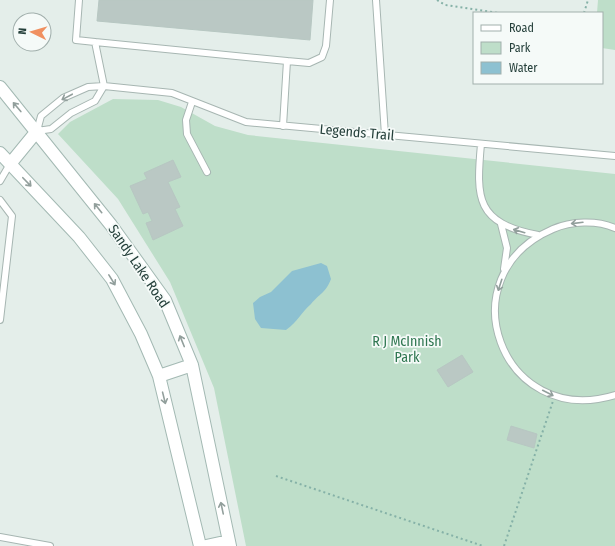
<svg xmlns="http://www.w3.org/2000/svg" width="615" height="546" font-family="'Fira Sans Condensed',sans-serif">
<rect width="100%" height="100%" fill="#e4eeea"/>
<path fill="#bedec9" d="M598,0H615V50L602,48V13H597Z
M113,99L158,100L181,107L215,126L248,135L615,174V546H246L214,388L170,282L118,199L58,134L70,122Z"/>
<path fill="#8dc1d1" d="M321,263L327,266L331,279C325,294 320,293 311,304C301,313 298,321 286,330L261,328L255,319L253,303L260,297L271,292L292,271Z"/>
<path fill="#bac8c4" stroke="#b7c7c2" d="M99,0H313L310,40L97,21Z
M173,160L181,177L168,182L180,207L175,209L183,226L153,240L146,223L152,221L148,212L143,214L130,186L147,179L144,173Z
M462,355L473,372L448,387L437,370Z
M511,426L537,434L534,448L507,440Z"/>
<g fill="none" stroke-linecap="round" stroke-linejoin="round">
<defs>
<path id="service" d="M79,0L76,40L95,42
M376,0L385,135
M287,61L309,63L322,57L326,46L330,0
M104,86L95,101L71,113L51,129L37,131L41,116L63,98L88,87L104,86L172,93L246,122L615,156
M104,86L95,42L287,61L283,126
M192,102L186,120L187,134L207,172
M481,144C476,199 476,223 538,235
M0,181L10,164
M0,200L12,216L0,320
M501,224L507,248L504,269
M615,228C597,220 571,221 553,229C445,275 501,430 615,395
M0,537L50,546"/>
<path id="secondary" d="M0,87L111,225L165,300L192,365L230,546
M0,153L79,237L112,279L141,334L159,376L200,546
M10,164L37,131
M159,376L192,365
M206,546L229,541"/>
</defs>
<use href="#service" stroke="#a7b6b2" stroke-width="8"/>
<use href="#secondary" stroke="#a3b9b3" stroke-width="14"/>
<path stroke="#85b1a7" stroke-width="2" stroke-dasharray="2 3" stroke-linecap="butt" d="M437,0L445,5L499,13
M584,13L588,0
M276,476L483,546
M504,546L553,401"/>
<use href="#service" stroke="#fff" stroke-width="6"/>
<use href="#secondary" stroke="#fff" stroke-width="12"/>
</g>
<defs><path id="oneway-shaft" d="M-6 0H5M1.5-3L5.5 0L1.5 3" fill="none" stroke-width="1.6" stroke-linecap="round" stroke-linejoin="round"/></defs>
<g stroke="#929f9c">
<use href="#oneway-shaft" transform="translate(67 97) rotate(152)"/>
<use href="#oneway-shaft" transform="translate(17 107) rotate(-130)"/>
<use href="#oneway-shaft" transform="translate(27 182) rotate(46)"/>
<use href="#oneway-shaft" transform="translate(98 208) rotate(-129)"/>
<use href="#oneway-shaft" transform="translate(577 223) rotate(173)"/>
<use href="#oneway-shaft" transform="translate(519 231) rotate(-164)"/>
<use href="#oneway-shaft" transform="translate(112 280) rotate(58)"/>
<use href="#oneway-shaft" transform="translate(500 285) rotate(108)"/>
<use href="#oneway-shaft" transform="translate(182 341) rotate(-112)"/>
<use href="#oneway-shaft" transform="translate(548 393) rotate(27)"/>
<use href="#oneway-shaft" transform="translate(164 398) rotate(76)"/>
<use href="#oneway-shaft" transform="translate(222 508) rotate(-102)"/>
</g>
<g text-anchor="middle" stroke-width="3.5" stroke-linejoin="round" paint-order="stroke">
<g font-size="14" fill="#243f3a" stroke="#f5faf8">
<text transform="translate(357 132) rotate(5)" y="5">Legends Trail</text>
<text transform="translate(139 266) rotate(56)" y="5">Sandy Lake Road</text>
</g>
<g font-size="14" fill="#2e7650" stroke="#f5faf8">
<text x="407" y="346">R J McInnish<tspan x="407" dy="16">Park</tspan></text>
</g>
</g>
<rect x="473" y="12" width="130" height="72" fill="#f5faf8" stroke="#a1afac"/>
<rect x="481" y="25" width="20" height="6" fill="#ffffff" stroke="#a1afac"/>
<text x="509" y="32" font-size="12" fill="#243f3a">Road</text>
<rect x="481" y="42" width="20" height="12" fill="#bedec9" stroke="#a1afac"/>
<text x="509" y="52" font-size="12" fill="#243f3a">Park</text>
<rect x="481" y="62" width="20" height="12" fill="#8dc1d1" stroke="#a1afac"/>
<text x="509" y="72" font-size="12" fill="#243f3a">Water</text>
<g transform="translate(32 32) rotate(275)"><circle r="19" fill="#f5faf8" stroke="#a1afac"/>
<path d="M0-3L7 15L0 10L-7 15Z" fill="#f09060"/>
<text y="-6" font-size="11" font-weight="bold" text-anchor="middle" fill="#243f3a">N</text>
</g>
</svg>
